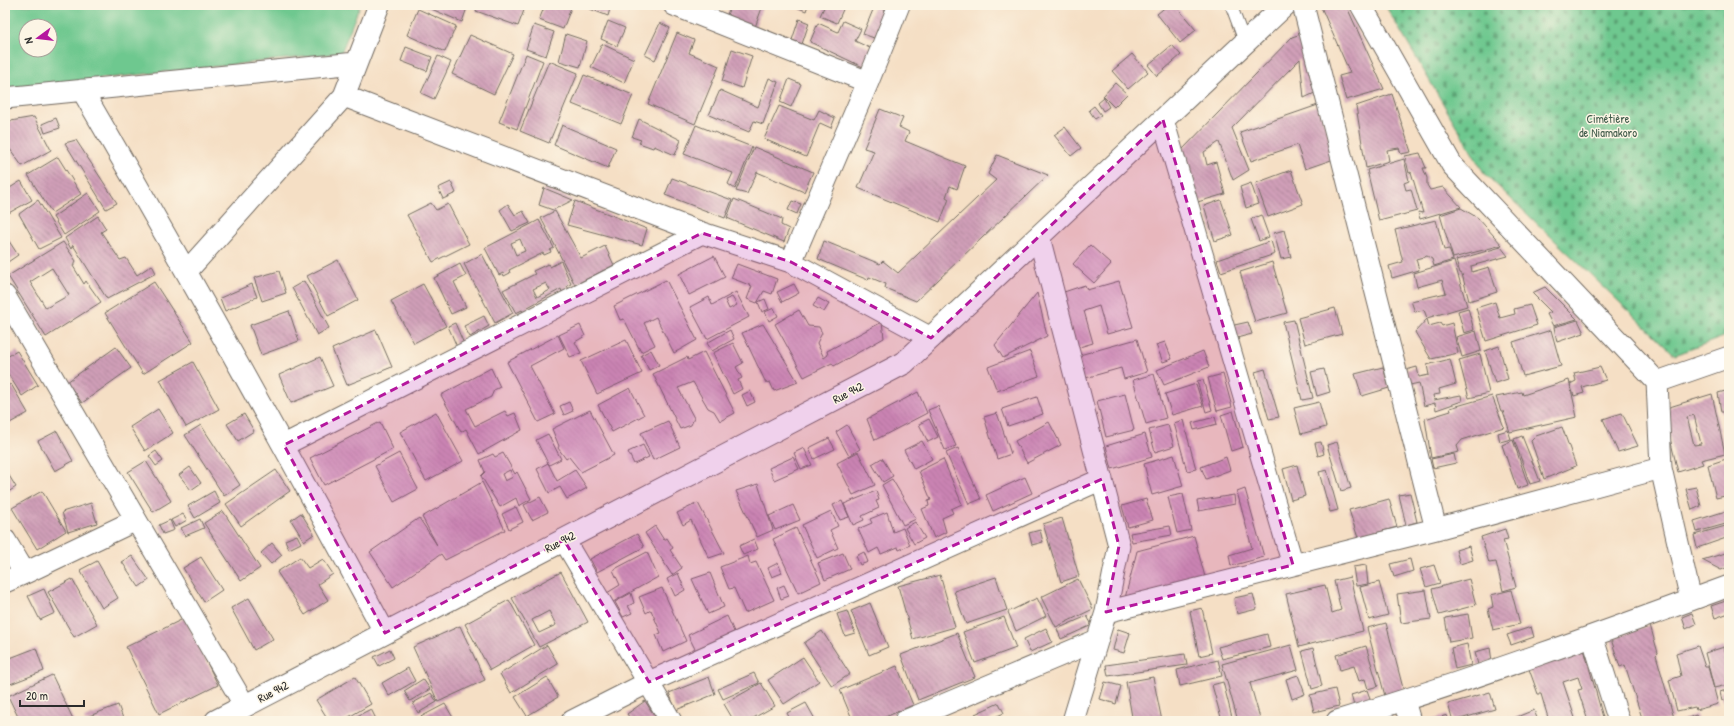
<svg xmlns="http://www.w3.org/2000/svg" width="1734" height="726" font-family="'Patrick Hand',sans-serif">
<defs>
<pattern id="cemetery-stones" width="16" height="16" patternUnits="userSpaceOnUse"><rect width="16" height="16" fill="#6ec88f"/><path d="M2 7V4a2 2 0 0 1 4 0v3zM10 15v-3a2 2 0 0 1 4 0v3z" fill="#5ba375"/></pattern>
<pattern id="building-back-hatch" width="6" height="6" patternUnits="userSpaceOnUse"><rect width="6" height="6" fill="#d09fb8"/><path d="M-1 5l2 2M0 0l6 6M5-1l2 2" fill="none" stroke="#a98296"/></pattern>
</defs>
<rect width="100%" height="100%" fill="#fcf5e5"/>
<filter id="ink" filterUnits="userSpaceOnUse"><feTurbulence type="fractalNoise" baseFrequency=".025" numOctaves="2"/><feDisplacementMap in="SourceGraphic" scale="8" xChannelSelector="R" yChannelSelector="G"/><feConvolveMatrix kernelMatrix="1 2 1 2 8 2 1 2 1" color-interpolation-filters="sRGB"/></filter>
<filter id="wash" filterUnits="userSpaceOnUse"><feTurbulence type="fractalNoise" baseFrequency=".012" numOctaves="4" result="noise"/><feDisplacementMap in="SourceGraphic" scale="16" xChannelSelector="R" yChannelSelector="G"/><feGaussianBlur stdDeviation="0.9" result="paint"/><feColorMatrix in="noise" values="0 0 0 0 0 0 0 0 0 0 0 0 0 0 0 0 0 1.4 0 .05"/><feComposite in="paint" operator="in"/></filter>
<g filter="url(#wash)">
<rect width="100%" height="100%" fill="#f5dfc5"/>
<path fill="#6ec88f" stroke="#4c7a5d" fill-rule="evenodd" d="M5,5H360L341,53L5,89ZM26,26H50V50H26Z"/>
<path fill="url(#cemetery-stones)" stroke="#4c7a5d" d="M1385,5H1729V335L1675,355L1484,173Z"/>
<g id="blocks">
<path fill="url(#building-back-hatch)" fill-rule="evenodd" d="M422,5H468L462,22Z
M478,5H526L518,26L476,11Z
M545,5H572L563,29L539,20Z
M586,5H611L608,16L585,7Z
M731,5H763L754,30L725,19Z
M791,5H808L806,11Z
M825,5H845L837,23L820,16Z
M875,5L886,10L874,38L863,34Z
M1168,5H1175L1196,30L1180,43L1157,14Z
M1323,5H1346L1384,89L1346,100L1339,76L1350,73L1321,7Z
M418,9L456,26L445,52L407,35Z
M799,19L809,23L802,44L792,40Z
M608,21L625,28L617,46L601,39Z
M843,21L861,29L855,41L872,49L863,67L810,42L818,23L838,32Z
M660,23L670,28L655,60L645,55Z
M534,25L554,32L546,56L526,49Z
M677,33L694,40L689,53L719,66L695,124L648,104Z
M1304,33L1321,90L1304,98L1300,59L1232,128L1249,170L1233,180L1219,142L1204,152L1207,165L1216,162L1225,194L1194,203L1181,151L1292,37Z
M566,34L587,41L580,67L559,61Z
M470,35L513,54L494,94L452,74Z
M602,44L634,59L624,83L591,67Z
M1172,45L1181,55L1157,76L1148,65Z
M406,47L432,57L427,71L401,61Z
M732,49L752,56L742,88L722,81Z
M526,54L543,61L517,129L499,122Z
M1132,54L1148,72L1128,89L1112,71Z
M438,56L451,62L434,99L421,93Z
M549,61L578,73L549,143L520,131Z
M584,75L633,95L621,124L572,104Z
M769,78L778,82L763,124L754,121L749,132L709,115L720,90L758,107Z
M789,79L801,84L791,107L780,102Z
M1115,83L1127,94L1114,107L1103,96Z
M1392,94L1411,152L1401,154L1399,148L1387,150L1389,161L1366,168L1356,106Z
M1104,98L1109,107L1103,111L1098,103Z
M1318,105L1337,158L1305,169L1297,145L1251,161L1240,132Z
M779,106L814,120L819,110L835,118L831,128L820,123L806,157L764,139Z
M1094,106L1101,115L1095,119L1089,110Z
M880,109L903,118L899,127L909,132L905,141L965,166L957,189L950,186L946,197L949,199L940,222L858,188L874,151L864,148Z
M34,117L51,150L22,166L5,142V122Z
M56,118L60,128L45,133L42,124Z
M639,119L681,140L675,155L654,146L653,148L639,143L641,140L632,137Z
M562,125L616,148L608,168L554,145Z
M696,125L752,147L735,189L728,184L733,173L684,154Z
M1065,127L1081,148L1071,156L1054,135Z
M76,140L117,203L106,209L65,143Z
M754,147L813,172L804,192L757,172L747,194L736,191Z
M1420,153L1426,168H1423L1427,178V185L1430,190L1443,187L1461,207L1420,219L1418,212L1423,213L1411,172L1409,173L1405,156Z
M997,155L1048,175L916,301L885,288L886,284L869,277L868,280L818,259L824,241L880,264L883,261L898,273L996,180L988,174Z
M58,157L81,194L52,213L28,175Z
M1404,159L1409,181L1404,183L1406,190L1411,189L1417,211L1379,221L1367,170Z
M1291,170L1303,204L1268,217L1256,183Z
M672,178L732,200L725,218L665,195Z
M21,181L32,200L5,215V191Z
M451,182L456,193L443,199L438,188Z
M1251,183L1258,204L1246,208L1240,187Z
M544,188L573,200L553,210L539,205Z
M88,193L100,211L64,235L53,217Z
M734,199L782,219L781,225L789,229L784,242L727,218Z
M38,200L61,238L39,249L19,214Z
M1221,200L1233,235L1215,241L1204,206Z
M575,201L647,229L642,245L567,225Z
M792,201L801,204L797,214L788,210Z
M431,203L436,210L448,204L469,244L433,262L407,215Z
M508,204L515,215L523,211L530,223L512,231L500,210Z
M1461,208L1478,218L1502,245L1453,258L1440,215Z
M555,211L581,258L605,246L614,265L575,285L541,218Z
M1261,215L1269,237L1259,241L1251,219Z
M98,216L106,229L101,232L120,260L126,258L137,275L152,265L156,273L107,299L73,245L71,249L65,238Z
M539,220L554,248L550,250L551,252L544,255L543,253L509,270L510,273L504,276L503,273L499,275L485,248ZM520,239L525,251L516,255L511,243Z
M1436,220L1444,250L1449,249L1453,260L1434,266L1432,259L1427,256L1416,259L1419,270L1392,278L1389,266L1403,262L1395,230Z
M1284,230L1291,257L1281,259L1274,233Z
M5,235L18,255L5,264Z
M1271,241L1275,254L1221,272L1217,260Z
M63,242L76,261L73,266L84,284L86,281L101,302L46,337L8,276ZM52,268L69,295L46,308L30,282Z
M1090,245L1111,264L1094,283L1073,264Z
M1501,247L1508,256L1471,266L1472,272L1489,267L1497,292L1469,301L1462,274L1460,273L1456,260Z
M482,254L513,313L495,323L464,264Z
M714,256L725,277L689,295L679,274Z
M338,260L358,300L328,316L307,276Z
M561,261L571,284L567,286L569,289L562,292L561,289L528,307L529,309L523,312L522,310L516,313L503,290L535,274L533,271L548,264L550,267ZM546,283L550,290L537,297L533,289Z
M1454,261L1467,306L1427,318L1424,310L1415,312L1411,301L1446,293L1442,280L1417,287L1414,273Z
M1272,262L1287,313L1255,322L1240,272Z
M460,264L466,276L454,282L466,307L451,314L434,278Z
M737,264L777,279L772,294L764,291L757,303L747,299L752,286L731,278Z
M279,271L286,293L262,301L254,278Z
M666,280L697,340L674,353L656,317L644,323L655,345L641,352L624,319L620,320L614,306Z
M304,281L329,328L317,335L292,288Z
M1119,281L1133,327L1107,334L1099,306L1084,311L1093,343L1076,348L1061,293L1085,285L1087,290Z
M154,282L193,342L143,374L105,313Z
M252,284L257,297L225,311L220,298Z
M423,284L446,326L414,343L391,301Z
M794,284L799,293L782,302L777,292Z
M1545,287L1577,319L1553,326L1547,314L1551,312L1532,293Z
M736,292L749,317L707,339L690,307L709,297L712,305ZM732,297L737,305L729,309L725,300Z
M1037,293L1047,336L1003,358L995,345Z
M818,298L829,304L824,312L813,306Z
M765,299L769,309L762,312L758,302Z
M1495,302L1500,318L1515,314L1514,309L1530,305L1537,325L1486,341L1476,308Z
M774,308L778,316L769,321L765,312Z
M1335,308L1342,334L1305,344L1298,318Z
M1468,308L1474,330L1464,333L1458,311Z
M799,310L808,326L819,327L822,333L817,343L824,358L828,355L827,351L882,322L884,338L834,366L832,363L804,377L775,324Z
M289,311L299,341L261,355L250,325Z
M484,316L489,326L470,337L464,326Z
M1427,319L1429,326L1440,323L1442,326L1452,323L1458,353L1431,359L1415,332Z
M1294,320L1313,398L1302,400L1283,322Z
M1578,320L1584,333L1557,342L1554,327Z
M1248,322L1252,334L1233,339L1230,326Z
M455,323L464,344L457,347L448,326Z
M763,324L798,382L774,391L770,382L766,383L742,333Z
M580,325L585,336L575,342L581,353L570,357L559,335Z
M376,330L392,367L347,385L332,349Z
M730,330L734,339L712,351L707,343Z
M1551,330L1561,366L1523,376L1513,342Z
M1476,331L1481,351L1462,357L1456,337Z
M558,335L564,348L530,366L555,414L538,422L507,362Z
M1137,339L1147,372L1124,379L1121,368L1082,379L1076,356Z
M626,340L642,373L597,394L581,361Z
M1165,342L1172,359L1163,362L1156,345Z
M733,343L743,363L736,367L742,378L738,380L742,389L733,394L713,353Z
M1499,346L1508,379L1495,383L1485,351Z
M116,347L131,368L82,403L67,382Z
M651,350L659,365L649,370L641,355Z
M17,351L38,385L22,396L5,369V358Z
M1030,351L1039,376L997,391L988,367Z
M1203,351L1209,367L1164,385L1157,370Z
M704,352L735,413L720,421L714,411L708,408L693,382L678,388L694,418L691,425L680,429L653,374L687,357L688,360Z
M1480,354L1489,393L1469,398L1459,360Z
M320,357L333,386L291,403L279,375Z
M1450,359L1456,384L1439,389L1440,394L1433,395L1434,400L1461,395L1462,401L1436,410L1435,403L1424,406L1419,383L1410,385L1406,370L1417,367L1419,377L1429,375L1427,365Z
M193,362L219,409L186,427L160,380Z
M1383,367L1389,388L1362,396L1355,374Z
M1600,367L1606,380L1582,387L1584,393L1574,396L1570,384L1576,381L1574,373Z
M491,368L500,387L494,390L491,397L466,409L475,426L505,411L508,416L515,413L522,430L479,454L466,429L461,432L441,395Z
M1265,369L1279,417L1269,419L1255,372Z
M1324,369L1330,392L1317,396L1311,372Z
M1154,374L1166,418L1146,424L1133,380Z
M1223,374L1232,407L1217,411L1208,378Z
M1203,380L1212,410L1206,412L1197,381Z
M1569,380L1577,417L1510,432L1503,411H1501L1496,397L1522,392L1523,395Z
M11,384L28,413L8,424L5,418V387Z
M1196,384L1203,406L1172,415L1165,394Z
M630,388L644,415L612,432L598,405Z
M1729,390V431H1728L1724,412H1721L1718,393Z
M750,391L755,402L747,406L742,395Z
M918,392L927,413L875,440L867,419Z
M1125,394L1134,430L1106,437L1097,401Z
M1712,394L1725,454L1701,460L1703,464L1678,472L1663,409ZM1694,415L1701,444L1694,445L1687,417Z
M1492,396L1504,427L1462,440L1457,446L1459,452L1431,458L1425,419L1451,411L1450,408Z
M1037,397L1043,414L1008,426L1002,409Z
M569,402L573,411L564,415L560,406Z
M1319,402L1326,427L1301,434L1294,408Z
M938,406L956,446L945,450L928,410Z
M158,409L173,433L145,451L130,427Z
M590,410L614,455L581,472L569,457L566,459L558,448L559,446L552,429Z
M1233,411L1243,447L1231,451L1221,415Z
M436,412L463,461L426,481L400,432Z
M997,413L1011,454L997,459L984,417Z
M1622,413L1638,446L1618,452L1603,419Z
M244,414L254,431L238,441L227,424Z
M1215,417L1217,424L1194,430L1192,423Z
M929,419L938,437L928,442L919,424Z
M1183,420L1196,469L1187,471L1174,423Z
M668,421L680,447L653,460L641,433Z
M380,422L393,449L324,485L310,458Z
M1049,422L1061,445L1027,463L1015,441Z
M201,425L240,485L224,496L185,435Z
M847,425L860,449L849,456L836,432Z
M1168,425L1174,446L1155,452L1149,430Z
M1562,427L1576,466L1544,479L1531,441L1536,436Z
M1508,430L1511,439L1500,442L1498,433Z
M57,431L73,461L55,471L38,441Z
M548,434L561,459L549,465L536,440Z
M1145,434L1152,457L1112,469L1106,446Z
M1522,436L1540,481L1530,484L1514,439Z
M829,438L835,449L814,459L809,448Z
M1513,440L1528,485L1517,489L1502,445Z
M922,441L932,459L914,469L904,450Z
M1321,442L1324,454L1318,456L1315,443Z
M1337,442L1351,488L1341,491L1327,445Z
M643,445L649,457L634,464L628,452Z
M804,448L812,465L801,469L794,453Z
M958,448L981,499L969,504L946,453Z
M156,451L163,461L156,466L149,456Z
M858,452L875,485L853,495L837,463Z
M399,453L418,489L394,502L375,466Z
M503,453L515,474L517,472L531,499L519,506L516,498L500,507L481,476L485,472L480,460L493,454L495,457ZM510,470L513,477L505,481L502,474Z
M1454,454L1456,463L1433,468L1431,459Z
M1174,455L1183,486L1152,495L1144,464Z
M793,457L799,469L774,480L769,468Z
M1226,457L1230,470L1206,479L1201,467Z
M882,458L893,476L883,482L872,464Z
M1729,458V495L1716,498L1708,465Z
M943,459L962,504L951,509L953,513L942,518L946,532L934,538L922,509L929,506L928,501L931,500L919,471Z
M146,461L171,501L153,512L128,472Z
M548,463L557,481L575,470L587,488L567,499L560,487L549,493L537,469Z
M1297,465L1305,496L1291,500L1283,469Z
M190,467L201,483L191,490L179,475Z
M5,469L16,487L5,494Z
M276,470L290,491L241,526L226,504Z
M1327,470L1338,510L1330,512L1319,472Z
M1025,477L1032,493L993,511L986,495Z
M892,479L916,519L903,525L882,485Z
M482,482L505,530L445,560L441,554L393,587L370,552L419,518L437,545L422,517Z
M758,484L773,530L757,537L736,491Z
M1696,487L1701,506L1692,510L1686,489Z
M1245,489L1264,557L1231,566L1229,555L1252,548L1237,492Z
M42,491L66,531L37,549L12,508Z
M214,491L220,503L195,518L188,506Z
M876,491L879,500L876,501L879,508L862,516L864,520L853,525L844,504Z
M1410,493L1417,522L1406,525L1399,495Z
M1183,494L1191,530L1177,533L1168,497Z
M1234,495L1235,504L1199,511L1197,501Z
M540,497L548,512L532,520L524,505Z
M1146,499L1153,520L1128,527L1122,506Z
M1389,499L1397,527L1358,538L1349,510Z
M842,501L849,517L840,520L833,505Z
M91,503L97,523L68,532L62,512Z
M698,503L724,553L709,558L691,520L683,525L677,513Z
M793,505L800,520L775,530L769,516Z
M516,507L523,522L509,529L502,514Z
M1729,510V523L1697,532L1694,521Z
M223,511L260,568L241,581L204,523Z
M831,511L838,526L830,530L838,548L817,558L802,525Z
M887,512L893,532L903,528L910,545L899,550L898,547L881,554L878,548L869,553L858,529L872,523L870,519Z
M301,513L314,534L304,541L291,520Z
M183,514L187,520L175,527L171,520Z
M1062,518L1079,576L1061,582L1043,524Z
M200,519L204,528L185,536L181,528Z
M170,520L174,530L163,534L159,525Z
M915,522L925,538L914,544L905,528Z
M1729,525V537L1697,548L1694,535Z
M655,526L664,540L667,538L673,548L670,550L682,568L672,575L645,533Z
M1170,526L1172,535L1132,542L1130,533Z
M796,528L821,582L798,593L773,539Z
M1505,529L1508,539L1503,540L1516,587L1503,591L1496,562L1489,563L1481,537Z
M1040,530L1043,542L1032,545L1029,533Z
M637,534L644,547L597,572L590,559Z
M297,535L301,543L289,549L285,540Z
M1194,536L1205,577L1124,602L1137,551Z
M754,539L758,549L743,555L739,546Z
M272,543L282,555L271,564L261,553Z
M1469,546L1473,560L1460,564L1456,550Z
M647,552L658,577L613,602L607,593L620,585L613,570Z
M864,552L868,562L860,565L856,556Z
M1729,552V567L1721,570L1702,560Z
M843,553L850,569L825,580L818,563Z
M132,556L149,580L139,587L122,562Z
M748,556L750,564L756,562L774,600L745,613L734,588L729,589L720,567Z
M201,557L222,590L204,602L183,568Z
M300,557L308,568L323,559L333,574L318,584L328,600L305,615L277,572Z
M1410,559L1413,571L1394,577L1390,564Z
M97,561L118,598L102,608L80,570Z
M778,563L782,573L772,577L768,568Z
M1366,565L1368,584L1356,586L1353,567Z
M1434,565L1440,583L1426,587L1420,569Z
M561,572L588,622L539,647L512,598ZM549,611L556,625L539,633L532,620Z
M678,573L685,590L675,596L667,579Z
M710,573L724,607L708,614L692,579Z
M940,575L955,627L913,639L898,586Z
M996,577L1007,610L966,624L954,591Z
M1350,577L1363,631L1299,647L1286,594L1325,585L1332,613L1341,610L1334,581Z
M72,579L97,624L74,637L48,592Z
M1078,579L1093,609L1056,627L1041,597Z
M1469,579L1476,605L1439,615L1432,589Z
M1379,582L1388,615L1369,620L1360,587Z
M784,585L789,596L781,599L777,588Z
M662,588L686,641L663,652L656,635L661,633L651,610L646,613L639,597Z
M44,589L55,613L40,620L28,596Z
M1426,590L1431,619L1401,623L1397,594Z
M1511,590L1520,624L1493,630L1488,609L1493,607L1491,595Z
M631,593L634,603L628,606L632,613L623,617L615,602Z
M1253,594L1257,609L1237,614L1234,598Z
M249,598L273,639L254,650L231,608Z
M1037,598L1046,616L1016,631L1008,612Z
M509,600L534,645L490,670L465,624Z
M1729,600V613L1715,618L1711,606Z
M870,603L888,647L869,655L851,611Z
M1202,608L1212,653L1199,656L1190,611Z
M847,611L855,633L845,636L837,614Z
M1692,613L1696,624L1686,629L1682,617Z
M1468,614L1472,638L1449,642L1445,618Z
M727,616L735,634L697,653L688,635Z
M1087,616L1092,625L1061,639L1057,629Z
M1004,617L1016,648L975,663L963,632Z
M185,618L218,685L159,714L126,647Z
M1386,623L1404,692L1385,696L1367,628Z
M1650,625L1658,653L1656,655L1674,718L1665,721H1643L1625,665L1620,667L1611,639Z
M460,626L485,680L438,702L413,647Z
M1531,627L1534,637L1511,645L1507,635Z
M1046,628L1052,642L1030,652L1024,639Z
M1118,629L1130,633L1124,653L1113,650Z
M822,631L850,674L832,686L804,643Z
M957,633L975,677L918,700L901,655Z
M1267,634L1270,647L1222,659L1218,647Z
M1467,644L1471,665L1455,669L1451,648Z
M547,645L558,664L511,693L500,674Z
M1291,645L1298,670L1250,683L1260,718L1247,721H1238L1222,664Z
M1366,646L1378,686L1368,689L1365,679L1359,681L1354,666L1340,670L1336,655Z
M1698,646L1705,667H1708L1718,704L1696,710L1695,707L1677,711L1669,680L1681,676L1676,653Z
M1724,647L1729,664V680H1726L1727,685L1714,688L1705,653Z
M36,648L44,671L5,686V660Z
M1313,648L1322,686L1312,689L1302,651Z
M1490,648L1492,661L1478,665L1475,652Z
M390,649L394,658L379,666L374,657Z
M1584,649L1604,721H1588L1578,690L1582,689L1578,677L1563,682L1576,721H1549L1541,694H1538L1529,669Z
M1185,654L1187,665L1108,676L1106,665Z
M803,657L819,681L784,704L768,680Z
M1218,660L1222,676L1180,686L1177,670Z
M897,666L913,705L876,721H853L840,690Z
M408,668L415,681L389,696L382,683Z
M754,673L759,683L723,699L718,689Z
M52,675L74,721H20L8,696Z
M1298,675L1305,694L1292,699L1286,679Z
M355,677L371,704L342,721H329L316,700Z
M547,677L558,697L527,716L515,697Z
M709,677L715,694L676,710L669,693Z
M1153,677L1162,721H1124L1123,719L1132,717L1126,682Z
M423,679L430,689L410,701L404,691Z
M1105,682L1121,686L1116,704L1100,699Z
M1223,682L1233,721H1222L1212,685Z
M761,683L775,706L748,721H734L724,704Z
M1335,689L1339,706L1314,712L1310,695Z
M1729,689V699L1722,701L1720,692Z
M1367,690L1371,701L1354,706L1351,695Z
M1490,692L1495,709L1453,721L1448,704Z
M431,693L437,702L418,713L413,703Z
M645,701L658,721H632L627,714Z
M806,703L816,721H791L787,713Z
M999,703L1004,713L986,721H979L975,714Z
M445,704L455,721H413Z
M118,705L124,721H85L84,718Z
M371,709L377,721H347Z
M1534,710L1538,721H1507Z
M1447,715L1448,721H1432V720Z
M1696,715L1698,721H1680Z"/>
</g>
</g>
<g filter="url(#ink)">
<use href="#blocks" fill-opacity="0" stroke="#726a61" stroke-width="1"/>
<g fill="none" stroke-linecap="round" stroke-linejoin="round">
<defs>
<path id="service" d="M1231,5L1245,43"/>
<path id="minor" d="M674,5L868,82
M1303,5L1436,529
M1361,5L1452,165L1657,382L1729,357
M82,90C186,269 287,450 385,633
M344,96L702,233L791,262L931,338
M5,98L356,63
M1163,120L1293,565
M1039,237L1119,546L1106,612L1073,721
M791,262L868,82L899,5
M187,271L344,96L379,5
M5,296L245,706
M1657,382L1661,468L1691,600
M284,445L702,233
M5,540L25,573L136,520
M564,540L671,721
M5,582L25,573
M1106,612L1436,529L1661,468
M1592,636L1619,721
M1404,701L1410,721
M572,721L649,682L1102,479
M905,721L1097,640
M1337,721C1469,681 1599,634 1729,586"/>
<path id="tertiary" d="M216,721L904,363L1285,5"/>
</defs>
<use href="#service" stroke="#726a61" stroke-width="13"/>
<use href="#minor" stroke="#726a61" stroke-width="23"/>
<use href="#tertiary" stroke="#726a61" stroke-width="24"/>
<use href="#service" stroke="#fff" stroke-width="11"/>
<use href="#minor" stroke="#fff" stroke-width="21"/>
<use href="#tertiary" stroke="#fff" stroke-width="22"/>
</g>
</g>
<path fill="#b5179e" fill-opacity="0.2" stroke="#b5179e" stroke-width="3" stroke-dasharray="8 5" stroke-linejoin="round" d="M1163,120L1293,565L1106,612L1119,546L1102,479L649,682L564,540L385,633L284,445L702,233L791,262L931,338Z"/>
<g text-anchor="middle" stroke-width="3" stroke-linejoin="round" paint-order="stroke">
<g font-size="12" fill="#3f5a49" stroke="#fcf5e5">
<text x="1608" y="123">Cimétière<tspan x="1608" dy="14">de Niamakoro</tspan></text>
</g>
<g font-size="12" fill="#2b2b2b" stroke="#fcf5e5">
<text transform="translate(848 393) rotate(-27)" y="4">Rue 942</text>
<text transform="translate(560 542) rotate(-27)" y="4">Rue 942</text>
<text transform="translate(273 692) rotate(-28)" y="4">Rue 942</text>
</g>
</g>
<rect width="1734" height="726" fill="none" stroke="#fcf5e5" stroke-width="20"/>
<g transform="translate(38 38) rotate(255)"><circle r="19" fill="#fcf5e5" stroke="#a8a49b"/>
<path d="M0-3L7 15L0 10L-7 15Z" fill="#b5179e"/>
<text y="-6" font-size="11" font-weight="bold" text-anchor="middle" fill="#2b2b2b">N</text>
</g>
<path d="M20 700v6h64v-6" fill="none" stroke="#2b2b2b" stroke-width="2"/>
<text x="26" y="700" font-size="12" fill="#2b2b2b" stroke="#fcf5e5" stroke-width="3" paint-order="stroke">20 m</text>
</svg>
